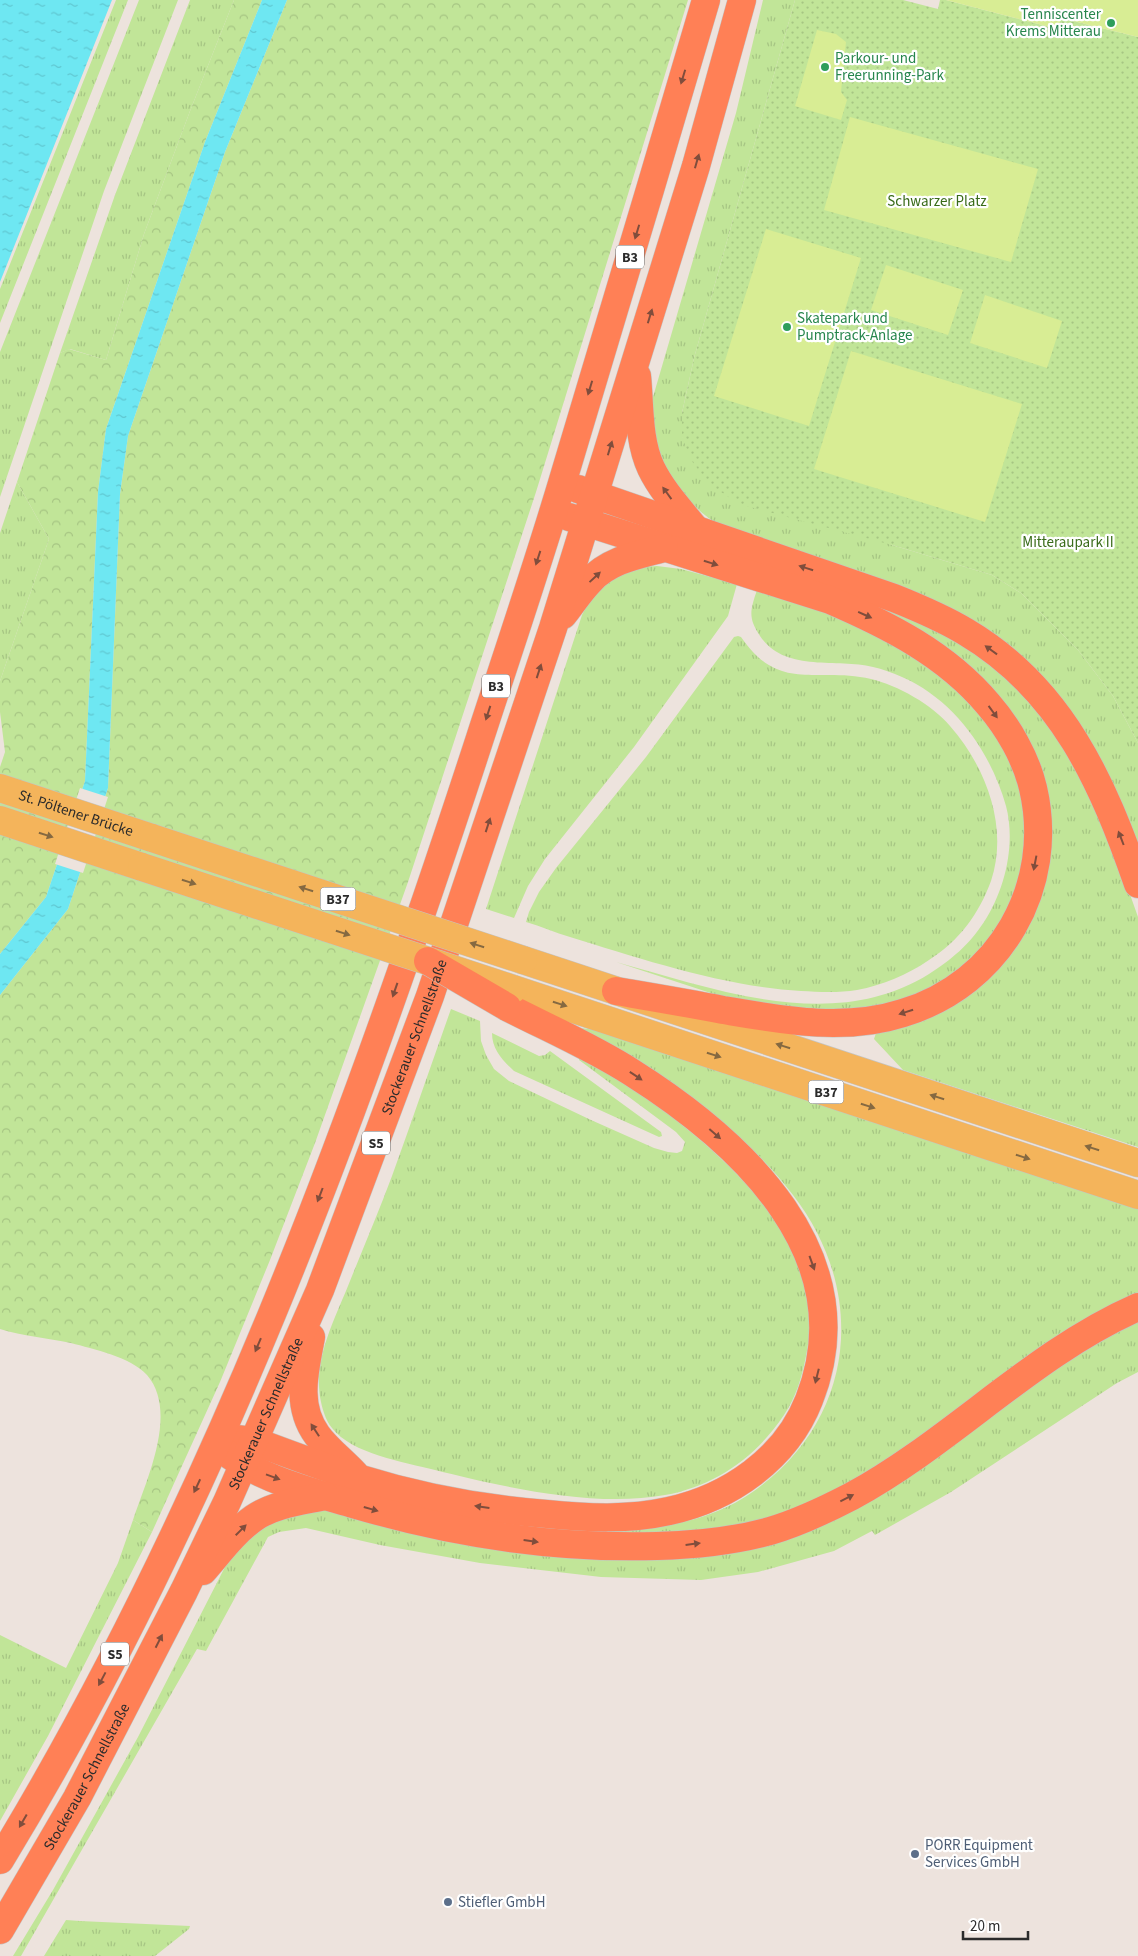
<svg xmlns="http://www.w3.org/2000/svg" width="1138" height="1956" font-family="'Source Sans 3',sans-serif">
<defs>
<pattern id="grass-tufts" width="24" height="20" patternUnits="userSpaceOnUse" patternTransform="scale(1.25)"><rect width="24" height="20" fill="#c1e598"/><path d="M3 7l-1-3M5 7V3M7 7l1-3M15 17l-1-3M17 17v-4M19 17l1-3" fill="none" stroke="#a6c583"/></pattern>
<pattern id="forest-crowns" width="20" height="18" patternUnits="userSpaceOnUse" patternTransform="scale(1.25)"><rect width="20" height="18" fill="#c1e598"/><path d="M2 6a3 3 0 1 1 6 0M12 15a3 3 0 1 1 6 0" fill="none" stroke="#a6c583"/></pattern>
<pattern id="park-dots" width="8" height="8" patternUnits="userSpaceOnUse" patternTransform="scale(1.25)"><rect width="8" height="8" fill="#c1e598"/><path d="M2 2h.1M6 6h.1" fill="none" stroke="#a6c583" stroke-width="1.8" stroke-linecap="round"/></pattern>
<pattern id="water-ripples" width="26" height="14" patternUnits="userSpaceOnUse" patternTransform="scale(1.25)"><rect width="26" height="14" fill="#6ee7f2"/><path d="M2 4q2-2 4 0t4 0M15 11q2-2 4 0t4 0" fill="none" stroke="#5fc6d0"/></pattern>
</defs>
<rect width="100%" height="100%" fill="#ede3dd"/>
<path fill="url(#grass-tufts)" d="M116,0H128L0,323V289Z
M139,0H178L104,191L0,497V352Z
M190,0H234L190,111L144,234L106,360L70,349L60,353L115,195Z
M763,0H795L694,358L682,413V437L892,545L992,575L1021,593L1078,650L1113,696L1138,743V854L1047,684L720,526C672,494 650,455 653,397L736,113Z
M17,482L49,539L0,681V533Z
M613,515L924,621L1003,671L1059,732L1104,821L1138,917V1147L903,1070L874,1039L876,1033L921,1022L949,1008L980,986L1050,826L973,672L615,518Z
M657,566L681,569L737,584L728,616L634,747L545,859L528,886L514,918L486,909L582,615C600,579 617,568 657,566Z
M757,590L826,611L864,627L935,667L997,732L1023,790L1026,858L1005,920L986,947L938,986L881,1009L813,1013L729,999L616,962C715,989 833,1034 929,974C952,959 968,946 984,922C1005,890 1016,844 1006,806C991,753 955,700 902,677C893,673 882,669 873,667C836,658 785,673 760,636C748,618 750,611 757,590Z
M738,636L741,637C780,694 816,666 871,679C897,685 933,705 950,726C986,767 1009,827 991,881C979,914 959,941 929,960C907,975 883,985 857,990C839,993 819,992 801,991C726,987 641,959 570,937C555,933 541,926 526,922L529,912L539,892L556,868L646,757L734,637Z
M451,1009L480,1021L481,1041L486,1055L494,1069L509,1081L591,1120L654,1148L668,1152L677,1153L682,1151L685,1142L676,1132L579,1060V1056C595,1064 613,1072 628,1083C642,1092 654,1103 667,1113C741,1170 828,1252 806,1356C802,1377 796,1397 784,1415C756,1457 715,1486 665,1495C595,1508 503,1487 435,1470C404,1462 352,1454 332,1428C326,1421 323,1411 321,1402C312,1360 335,1319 350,1281C364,1246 379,1211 392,1176C412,1121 431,1065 451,1009Z
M581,1028L596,1030L1138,1208V1296L847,1487L768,1521L681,1535L538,1532L327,1486L269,1462L271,1460L618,1530C662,1528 707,1521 745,1497C854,1427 871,1296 793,1195C737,1121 657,1077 580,1029Z
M492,1033L539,1056L545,1055L550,1051L661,1132L662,1136L659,1137L514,1071C502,1060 492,1049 492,1033Z
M1138,1319V1372L1117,1383L951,1492L875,1535L872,1531L834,1551L758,1572L701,1580L601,1577L480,1563L380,1545L306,1528L279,1532L268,1537L206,1651L197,1649L21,1956H13L53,1890L138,1737L226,1565L238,1548L273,1519L323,1509L732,1549Z
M133,1520L152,1532L48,1736L0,1821V1635L66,1668L118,1563Z
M66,1920L80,1921L190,1926L189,1929L155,1956H44Z"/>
<path fill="url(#forest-crowns)" d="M234,0H262L205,142L106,429L98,492L85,781L46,897L0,954V767L5,752L0,712V681L49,539L17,482L60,353L69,349L106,360L144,234L190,111Z
M287,0H688L536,492L408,882L315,1143L270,1260L220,1382L152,1532L133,1520C146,1481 179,1412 147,1375C131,1357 93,1349 71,1343C47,1338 23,1336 0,1329V995L68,909L108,788L120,494L128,436L225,152Z"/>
<path fill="url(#park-dots)" d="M795,0H903L938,9L940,0H946L1058,29L1061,18L1138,37V743L1113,696L1078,650L1021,593L992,575L892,545L739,504L709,484L691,460L682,437V413L694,358Z"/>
<path fill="#d8ed94" d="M946,0H1138V37L1061,18L1058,29Z
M817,30L836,34L846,42L841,92L847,100L841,120L795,106Z
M850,117L1038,169L1011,262L824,210Z
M766,229L861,258L809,426L714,396Z
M886,265L963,290L948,335L871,310Z
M985,295L1062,321L1047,368L970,343Z
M851,351L1022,404L985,522L814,469Z"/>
<path fill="url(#water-ripples)" d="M0,0H112L0,282Z
M262,0H287L225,152L128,436L120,494L108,788L68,909L0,995V954L46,897L85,781L98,492L106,429L205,142Z"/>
<path fill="#ede3dd" d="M80,788L108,797L83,873L55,864Z"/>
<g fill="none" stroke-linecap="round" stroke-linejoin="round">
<defs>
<g id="major">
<path id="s1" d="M0,788L152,838"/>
<path d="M0,820L142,867"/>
<path d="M523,960L1138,1163"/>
<path d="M513,989L1138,1195"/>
</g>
<g id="highway">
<path d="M637,376C640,406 638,440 651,468C662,491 681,511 697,531"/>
<path d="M578,489L894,598C919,608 943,618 966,632C1062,689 1103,783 1138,884"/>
<path d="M569,517L830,600C888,625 946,654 988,704C1008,727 1026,758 1033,788C1056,886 1000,984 903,1013C844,1032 782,1020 723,1010C687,1003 651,997 616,991"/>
<path d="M563,615C572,604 580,591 590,581C609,560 638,555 664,548"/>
<path d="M311,1337C305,1370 295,1405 317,1435C327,1449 343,1461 355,1474"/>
<path d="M236,1439L254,1441C289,1454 323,1467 358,1478C419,1497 483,1509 547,1514C587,1518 629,1520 669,1511C729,1498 786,1459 809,1400C866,1256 742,1142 631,1072C592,1047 548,1028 507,1007"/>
<path d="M228,1454C264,1480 311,1492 353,1504C451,1533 554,1549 657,1546C695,1545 734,1541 770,1531C798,1523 827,1509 852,1496C953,1441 1033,1353 1138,1307"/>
<path d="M203,1571C219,1553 234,1532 254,1518C274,1504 302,1501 325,1496"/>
<path d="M0,1860C212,1511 354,1125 480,738C508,652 537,567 563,480C611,321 659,160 706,0"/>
<path id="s2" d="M0,1930L77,1798L184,1591L227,1502L320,1290L430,996L553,628L696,166L742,0"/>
</g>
</defs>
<use href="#major" stroke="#c4c4c4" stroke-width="29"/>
<use href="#highway" stroke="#c4c4c4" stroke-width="29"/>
<use href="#major" stroke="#f4b45b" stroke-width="28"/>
<use href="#highway" stroke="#ff8056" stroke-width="28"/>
<defs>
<path id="major-bridge" d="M152,838L523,960
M142,867L513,989"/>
<path id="highway-bridge" d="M428,961L507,1007"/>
</defs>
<use href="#major-bridge" stroke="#c4c4c4" stroke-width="29" stroke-linecap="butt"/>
<use href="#highway-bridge" stroke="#c4c4c4" stroke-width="29" stroke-linecap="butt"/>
<use href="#major-bridge" stroke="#f4b45b" stroke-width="28"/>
<use href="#highway-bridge" stroke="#ff8056" stroke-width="28"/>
</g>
<defs><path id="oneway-solid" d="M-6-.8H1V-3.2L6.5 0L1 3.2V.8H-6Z" transform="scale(1.25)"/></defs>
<g fill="#804d3c">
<use href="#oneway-solid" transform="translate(683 77) rotate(107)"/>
<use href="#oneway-solid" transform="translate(697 161) rotate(-74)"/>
<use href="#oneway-solid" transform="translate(637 232) rotate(107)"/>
<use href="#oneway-solid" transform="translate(650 316) rotate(-73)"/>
<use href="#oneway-solid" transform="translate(590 388) rotate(107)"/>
<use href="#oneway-solid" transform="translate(610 448) rotate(-73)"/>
<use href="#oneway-solid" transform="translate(667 493) rotate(-126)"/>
<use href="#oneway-solid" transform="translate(538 558) rotate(108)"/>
<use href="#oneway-solid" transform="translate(711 563) rotate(17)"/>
<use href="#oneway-solid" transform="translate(806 568) rotate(-162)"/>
<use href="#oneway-solid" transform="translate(595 577) rotate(-43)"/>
<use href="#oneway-solid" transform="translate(865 615) rotate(24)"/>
<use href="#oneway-solid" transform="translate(991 650) rotate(-144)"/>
<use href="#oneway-solid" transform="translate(539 671) rotate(-72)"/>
<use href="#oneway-solid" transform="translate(993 712) rotate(54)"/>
<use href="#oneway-solid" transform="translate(488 713) rotate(108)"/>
<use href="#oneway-solid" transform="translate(488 825) rotate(-72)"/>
<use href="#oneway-solid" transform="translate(1121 838) rotate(-111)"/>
<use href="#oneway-solid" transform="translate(1035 863) rotate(101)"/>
<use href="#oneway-solid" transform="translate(395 990) rotate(109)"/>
<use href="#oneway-solid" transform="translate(906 1012) rotate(162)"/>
<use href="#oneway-solid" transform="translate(636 1076) rotate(34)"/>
<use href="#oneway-solid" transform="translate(715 1134) rotate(41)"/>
<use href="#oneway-solid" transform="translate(320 1195) rotate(111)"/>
<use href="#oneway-solid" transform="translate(812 1263) rotate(70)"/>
<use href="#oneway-solid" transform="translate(258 1345) rotate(113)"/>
<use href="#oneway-solid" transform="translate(817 1376) rotate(104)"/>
<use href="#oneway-solid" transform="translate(315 1430) rotate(-123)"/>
<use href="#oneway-solid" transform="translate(273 1477) rotate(20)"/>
<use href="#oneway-solid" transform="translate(197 1486) rotate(115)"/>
<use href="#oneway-solid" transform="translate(847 1498) rotate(-27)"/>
<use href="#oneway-solid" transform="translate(482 1507) rotate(-172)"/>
<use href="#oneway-solid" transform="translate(371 1509) rotate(16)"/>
<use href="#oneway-solid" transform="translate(241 1530) rotate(-45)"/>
<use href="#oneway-solid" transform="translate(531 1541) rotate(8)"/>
<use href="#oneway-solid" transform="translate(693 1544) rotate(-7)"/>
<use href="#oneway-solid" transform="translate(159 1641) rotate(-63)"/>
<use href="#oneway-solid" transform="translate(102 1679) rotate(118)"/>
<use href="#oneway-solid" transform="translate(23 1821) rotate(120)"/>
</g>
<g fill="#856941">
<use href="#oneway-solid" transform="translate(46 835) rotate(18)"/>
<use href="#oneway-solid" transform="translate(189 882) rotate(18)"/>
<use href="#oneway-solid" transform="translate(306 889) rotate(-162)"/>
<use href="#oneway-solid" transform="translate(343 933) rotate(18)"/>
<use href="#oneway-solid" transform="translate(477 945) rotate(-162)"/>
<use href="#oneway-solid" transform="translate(560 1004) rotate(18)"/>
<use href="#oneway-solid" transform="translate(783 1046) rotate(-162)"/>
<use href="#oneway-solid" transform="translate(714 1055) rotate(18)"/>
<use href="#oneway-solid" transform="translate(937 1097) rotate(-162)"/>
<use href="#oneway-solid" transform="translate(868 1106) rotate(18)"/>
<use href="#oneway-solid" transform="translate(1092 1148) rotate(-162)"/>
<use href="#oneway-solid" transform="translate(1023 1157) rotate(18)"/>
</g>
<g fill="#2e9e5b" stroke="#fff" stroke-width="2">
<circle cx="1111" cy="23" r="5"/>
<circle cx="825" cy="67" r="5"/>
<circle cx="787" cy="327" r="5"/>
</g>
<g fill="#5c6f8a" stroke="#fff" stroke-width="2">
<circle cx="915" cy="1854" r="5"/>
<circle cx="448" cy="1902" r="5"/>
</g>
<g text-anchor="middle" stroke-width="4.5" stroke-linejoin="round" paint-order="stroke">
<g fill="#fff" stroke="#6b6b6b" stroke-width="1">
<rect x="616" y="245.5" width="28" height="23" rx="4"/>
<rect x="482" y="674.5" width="28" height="23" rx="4"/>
<rect x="320.5" y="887.5" width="35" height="23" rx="4"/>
<rect x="808.5" y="1080.5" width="35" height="23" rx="4"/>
<rect x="362" y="1131.5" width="28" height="23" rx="4"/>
<rect x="101" y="1642.5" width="28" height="23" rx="4"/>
</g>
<g font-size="14" font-weight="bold" fill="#2b2b2b">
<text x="630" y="262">B3</text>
<text x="496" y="691">B3</text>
<text x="338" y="904">B37</text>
<text x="826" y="1097">B37</text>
<text x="376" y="1148">S5</text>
<text x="115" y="1659">S5</text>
</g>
<g font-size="15" fill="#27864d" stroke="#fff" text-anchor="start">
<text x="1101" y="19" text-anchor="end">Tenniscenter<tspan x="1101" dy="17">Krems Mitterau</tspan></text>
<text x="835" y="63">Parkour- und<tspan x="835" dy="17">Freerunning-Park</tspan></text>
<text x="797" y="323">Skatepark und<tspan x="797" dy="17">Pumptrack-Anlage</tspan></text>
</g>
<g font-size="15" fill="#396b19" stroke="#fff">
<text x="937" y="206">Schwarzer Platz</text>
<text x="1068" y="547">Mitteraupark II</text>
</g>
<g font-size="15" fill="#2b2b2b" stroke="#fff">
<text dy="5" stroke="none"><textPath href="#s1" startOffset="80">St. Pöltener Brücke</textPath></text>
<text dy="5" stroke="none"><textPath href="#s2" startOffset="986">Stockerauer Schnellstraße</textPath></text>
<text dy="5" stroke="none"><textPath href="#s2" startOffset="581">Stockerauer Schnellstraße</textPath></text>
<text dy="5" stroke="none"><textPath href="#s2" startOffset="176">Stockerauer Schnellstraße</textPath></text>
</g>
<g font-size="15" fill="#4e5e75" stroke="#fff" text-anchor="start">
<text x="925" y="1850">PORR Equipment<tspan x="925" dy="17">Services GmbH</tspan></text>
<text x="458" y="1907">Stiefler GmbH</text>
</g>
</g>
<path d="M963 1931v8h65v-8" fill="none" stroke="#2b2b2b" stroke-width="2.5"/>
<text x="970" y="1931" font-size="15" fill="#2b2b2b" stroke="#ffffff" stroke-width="4" paint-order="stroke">20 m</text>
</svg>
